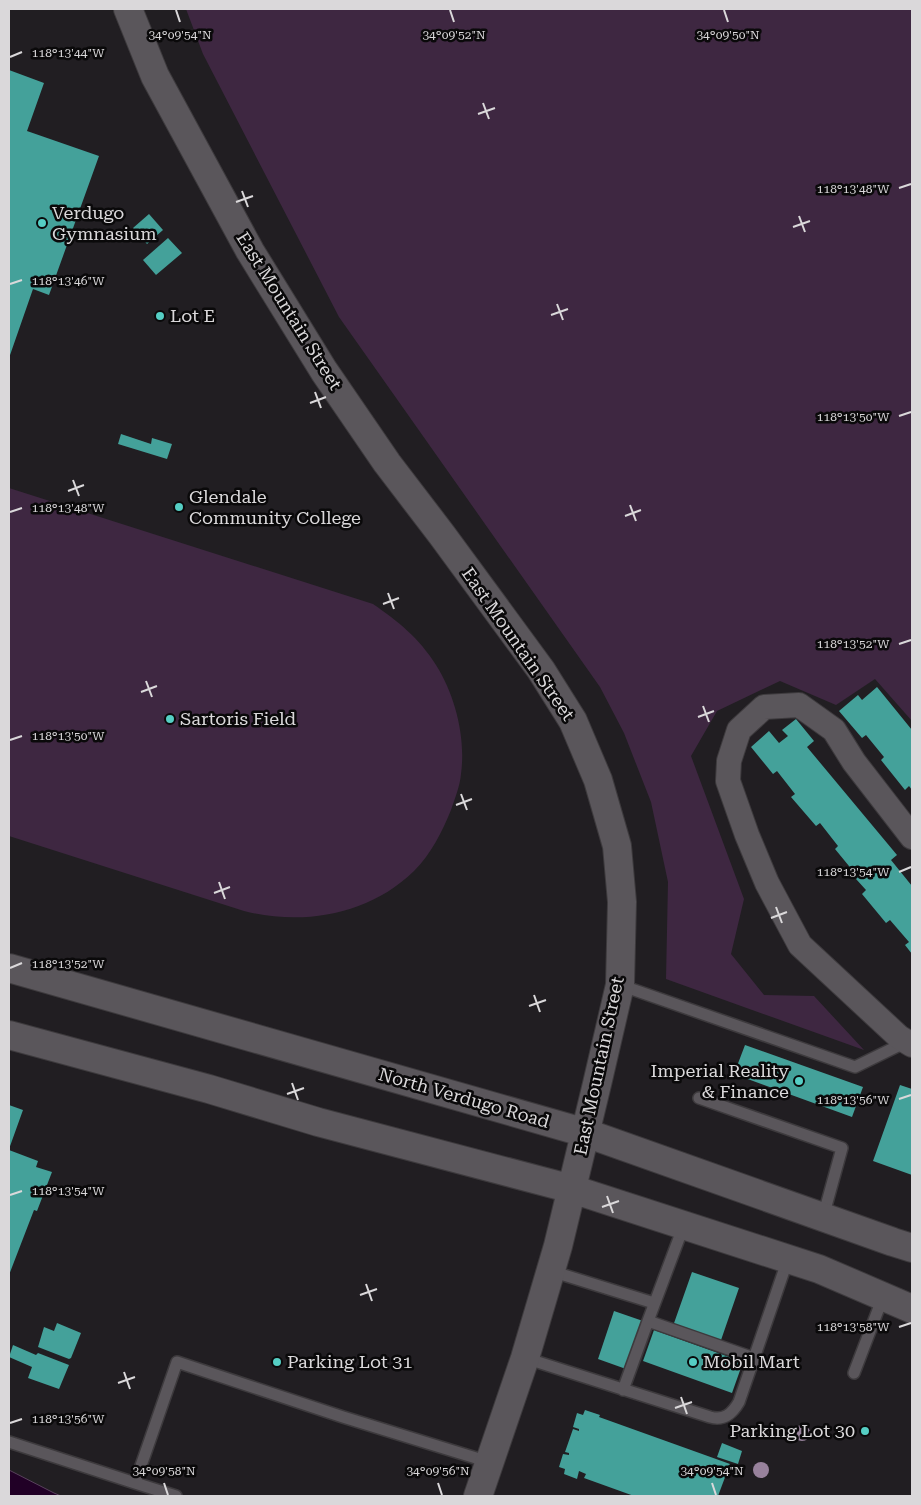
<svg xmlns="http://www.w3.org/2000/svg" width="921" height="1505" font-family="'Roboto Serif',serif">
<rect width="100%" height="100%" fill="#211e22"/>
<path fill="#3e2741" d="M186,9H912V721L875,679L836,705L780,681L717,711L691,756L744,899L731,954L764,995L814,996L864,1050L666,979L668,882L651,802L624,733L600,687L339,317L203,54Z
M9,488L373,604C399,622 419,638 436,665C455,695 466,737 461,774C460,786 455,798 451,810C442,832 431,854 414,871C369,915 303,926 244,911L9,836Z"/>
<path fill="#210026" stroke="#58415c" d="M9,1470L54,1493L61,1496H9Z"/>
<path fill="#44a19a" d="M9,70L44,83L27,131L99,156L49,295L33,289L9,358Z
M149,214L163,230L147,244L133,228Z
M168,238L182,253L156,275L143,260Z
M121,434L151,444L152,438L172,444L167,459L118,444Z
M877,687L912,730V790L909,786L905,790L881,760L884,757L866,735L862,738L839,711L858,695L862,700Z
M796,719L814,741L807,747L897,855L891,860L912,886V954L905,945L909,942L890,920L886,923L862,894L866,890L856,879L858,877L835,849L838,846L820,823L816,826L791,797L795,794L777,771L773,774L751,747L769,731L779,743L788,736L782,730Z
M745,1045L863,1087L852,1117L734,1074Z
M900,1085L912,1089V1175L873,1161Z
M9,1105L23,1110L9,1149Z
M9,1150L38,1161L36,1167L52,1172L37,1211L34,1210L9,1275Z
M692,1272L739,1288L720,1343L673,1326Z
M614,1311L643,1321L626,1369L598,1359Z
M57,1323L81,1333L71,1358L69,1359L38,1347L44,1327L54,1331Z
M654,1330L743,1362L732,1393L643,1361Z
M13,1345L36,1355L38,1353L69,1365L59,1389L28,1378L32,1367L9,1357Z
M585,1410L600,1415L599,1417L730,1464L718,1496H634L584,1478L586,1474L579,1471L577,1479L564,1474L565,1469L559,1467L563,1454L569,1455V1453L565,1452L573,1429L579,1431V1429L573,1427L577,1413L583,1415Z
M722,1443L742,1451L738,1464L717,1457Z"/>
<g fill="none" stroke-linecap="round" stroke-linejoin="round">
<defs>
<path id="lane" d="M620,985L855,1067L906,1042
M699,1098L842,1148L823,1217
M684,1225L648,1321L754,1358
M551,1271L654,1303
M525,1358L710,1417C724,1421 732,1414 739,1402L788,1259
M854,1373L883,1297
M623,1390L648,1321
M9,1442L135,1483
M176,1496L135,1483L177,1362L343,1417L489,1462"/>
<path id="street" d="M912,837L854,762L834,730L799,705L764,707L739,730L729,761L728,781L747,835L767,883L800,945L899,1037L912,1045"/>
<path id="secondary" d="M128,9L155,76L250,251L324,371L387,463L442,535L541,670L573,721L598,780L617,846L622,902L620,985L597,1084L558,1246L525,1358L478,1496
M9,968L586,1133L893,1242L912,1248
M9,1035L209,1089L318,1122L572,1189L819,1269L912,1309"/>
</defs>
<use href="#lane" stroke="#3d3a3d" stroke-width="14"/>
<use href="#street" stroke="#3d3a3d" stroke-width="26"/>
<use href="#secondary" stroke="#3d3a3d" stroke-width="30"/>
<use href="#lane" stroke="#5a565b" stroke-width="11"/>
<use href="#street" stroke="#5a565b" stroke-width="24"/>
<use href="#secondary" stroke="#5a565b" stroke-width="28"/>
</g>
<g fill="#98829c">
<circle cx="802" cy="1433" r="8"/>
<circle cx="761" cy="1470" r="8"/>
</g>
<path fill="none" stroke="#dad8da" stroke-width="2" d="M176,10L180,22M450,10L454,22M724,10L728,22M10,57L22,52M483,103L489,119M478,114L495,108M899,188L911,184M242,191L248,207M236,202L253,196M799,216L805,232M793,227L810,221M10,284L22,280M557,304L563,320M551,315L568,309M315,392L321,408M310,403L326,397M899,416L911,412M73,480L79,496M68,491L84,485M630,505L636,521M10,512L22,508M625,516L641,510M388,593L394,609M383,604L399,598M899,644L911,640M146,681L152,697M141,692L157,686M703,706L709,722M698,717L714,711M10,740L22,736M461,794L467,810M456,805L472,799M899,872L911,867M219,882L225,899M214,893L230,887M776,907L782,923M771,918L787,912M10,968L22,963M534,995L540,1012M529,1006L546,1000M292,1083L298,1100M287,1094L304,1088M899,1099L911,1095M10,1195L22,1191M607,1196L613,1213M602,1207L619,1201M366,1284L372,1301M360,1295L377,1289M899,1327L911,1323M124,1372L130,1389M118,1383L135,1377M681,1397L687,1414M675,1408L692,1402M10,1423L22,1419M164,1483L168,1495M438,1483L442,1495M712,1483L716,1495"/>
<g fill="#55cec4" stroke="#0a090a" stroke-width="2">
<circle cx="42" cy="223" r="5"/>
<circle cx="160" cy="316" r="5"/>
<circle cx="179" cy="507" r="5"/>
<circle cx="170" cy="719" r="5"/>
<circle cx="799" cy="1081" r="5"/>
<circle cx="277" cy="1362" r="5"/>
<circle cx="693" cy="1362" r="5"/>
<circle cx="865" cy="1431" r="5"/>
</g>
<g text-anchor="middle" stroke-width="5" stroke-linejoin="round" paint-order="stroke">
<g font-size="18" fill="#dad8da" stroke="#0a090a" text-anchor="start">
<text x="52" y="219">Verdugo<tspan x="52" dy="21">Gymnasium</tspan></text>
<text x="170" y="322">Lot E</text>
<text x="189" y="503">Glendale<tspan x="189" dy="21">Community College</tspan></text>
<text x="180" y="725">Sartoris Field</text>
<text x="789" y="1077" text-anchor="end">Imperial Reality<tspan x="789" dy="21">&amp; Finance</tspan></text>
<text x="287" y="1368">Parking Lot 31</text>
<text x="703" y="1368">Mobil Mart</text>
<text x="855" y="1437" text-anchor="end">Parking Lot 30</text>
</g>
<g font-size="18" fill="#dad8da" stroke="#0a090a">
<text transform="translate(289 311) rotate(58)" y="6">East Mountain Street</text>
<text transform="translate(518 644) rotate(55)" y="6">East Mountain Street</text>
<text transform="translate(599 1066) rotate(-78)" y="6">East Mountain Street</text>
<text transform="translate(464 1098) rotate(16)" y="6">North Verdugo Road</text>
</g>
</g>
<g font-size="12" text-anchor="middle" fill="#dad8da" stroke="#0a090a" stroke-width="5" stroke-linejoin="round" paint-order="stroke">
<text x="180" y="39">34°09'54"N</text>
<text x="454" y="39">34°09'52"N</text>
<text x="728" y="39">34°09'50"N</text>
<text x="68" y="57">118°13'44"W</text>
<text x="853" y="193">118°13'48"W</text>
<text x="68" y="285">118°13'46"W</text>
<text x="853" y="421">118°13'50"W</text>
<text x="68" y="512">118°13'48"W</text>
<text x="853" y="648">118°13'52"W</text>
<text x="68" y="740">118°13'50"W</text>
<text x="853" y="876">118°13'54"W</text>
<text x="68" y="968">118°13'52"W</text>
<text x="853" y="1104">118°13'56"W</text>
<text x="68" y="1195">118°13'54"W</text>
<text x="853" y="1331">118°13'58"W</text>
<text x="68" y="1423">118°13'56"W</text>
<text x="164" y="1475">34°09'58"N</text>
<text x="438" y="1475">34°09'56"N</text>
<text x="712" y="1475">34°09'54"N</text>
</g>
<rect width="921" height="1505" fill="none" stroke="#dad8da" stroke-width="20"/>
</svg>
